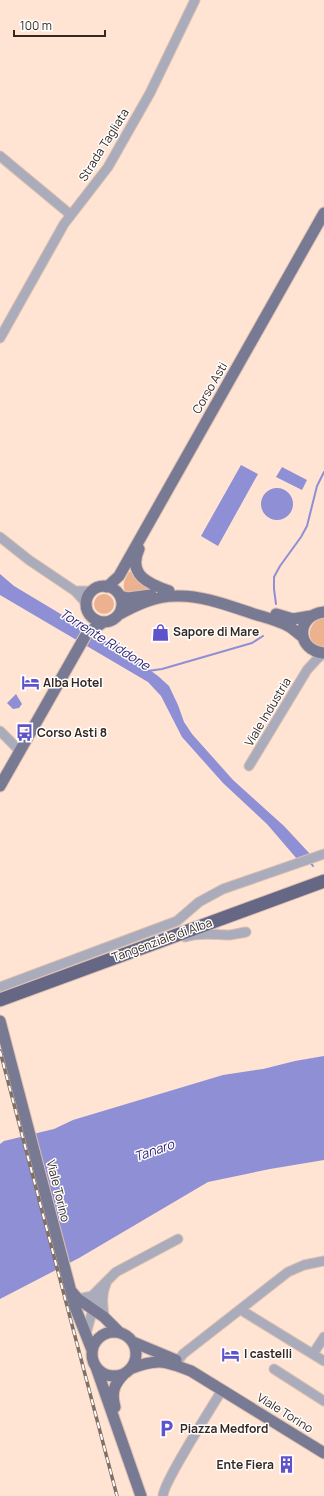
<svg xmlns="http://www.w3.org/2000/svg" width="324" height="1496" font-family="Manrope,sans-serif">
<rect width="100%" height="100%" fill="#ffe3d3"/>
<path fill="#ecb28f" d="M135,571L156,589L140,595L126,593C121,585 125,579 129,572Z
M94 604a10 10 0 1 1 20 0a10 10 0 1 1-20 0Z
M321,618H324V647C306,646 305,625 321,618Z"/>
<path fill="#8e8fd5" d="M241,465L258,474L218,546L201,536Z
M282,467L307,480L302,490L276,477Z
M261 504a16 16 0 1 1 32 0a16 16 0 1 1-32 0Z
M0,574L14,586L129,655L158,676L169,686L178,705L184,722L192,734L233,780L284,826L310,854L297,859L267,824L223,783L182,737L161,696L148,682L0,595Z
M16,694L22,704L19,708L13,709L7,703Z
M324,1056V1160L270,1169L208,1182L79,1258L0,1299V1144L4,1141L54,1129L73,1120L223,1075L263,1069L295,1061Z"/>
<g fill="none" stroke-linecap="round" stroke-linejoin="round">
<path stroke="#8e8fd5" stroke-width="2" d="M276,604L274,589V577L280,566L301,537L307,526L317,486L324,472
M148,671L162,669L252,643L263,636
M309,861L313,866"/>
<defs>
<path id="minor" d="M0,156L71,215
M0,338L64,224L108,167L150,93L195,0
M0,537L29,560L75,591L87,604
M75,591H92
M0,731L20,751
M249,766L307,670L318,658L324,653
M185,937C200,932 215,935 230,935C235,934 241,933 246,932
M0,987L177,921L199,902L223,889L324,854
M78,1299L92,1296L116,1272L178,1239
M241,1310L324,1361
M104,1317C103,1306 101,1295 106,1284
M86,1334L98,1291
M313,1354L324,1337
M178,1361L183,1354L288,1272L304,1265L324,1261
M274,1369L324,1401
M163,1496C163,1483 212,1407 222,1390"/>
<path id="major" d="M139,549C127,575 149,584 169,591
M86 604a18 18 0 1 1 36 0a18 18 0 1 1-36 0Z
M107,587L119,576L324,213
M120,596L128,598L151,595
M324,612C295,615 296,651 324,653
M276,614L293,619L311,616
M118,615C136,605 155,596 176,596C201,595 227,605 251,613C263,617 277,620 288,626C294,629 298,634 303,637
M0,786L87,633L104,622
M0,1021L75,1307L92,1350
M72,1292L78,1299L104,1317L119,1332
M92 1354a22 22 0 1 1 44 0a22 22 0 1 1-44 0Z
M133,1342L176,1360
M96,1367L141,1496
M130,1369C157,1358 165,1361 191,1371L324,1453
M115,1407C111,1393 114,1384 124,1374"/>
<path id="highway" d="M0,1000L324,881"/>
</defs>
<use href="#minor" stroke="#dbc1b3" stroke-width="11"/>
<use href="#major" stroke="#dbc1b3" stroke-width="13"/>
<use href="#highway" stroke="#dbc1b3" stroke-width="15"/>
<use href="#minor" stroke="#abacbb" stroke-width="9"/>
<use href="#major" stroke="#787993" stroke-width="11"/>
<use href="#highway" stroke="#666785" stroke-width="13"/>
<defs>
<path id="rail" d="M0,1051L117,1496"/>
</defs>
<use href="#rail" stroke="#827065" stroke-width="3.5"/>
<use href="#rail" stroke="#fff" stroke-width="2" stroke-dasharray="6" stroke-linecap="butt"/>
</g>
<defs>
<symbol id="shop-bare" viewBox="-9 -9 18 18"><path d="M-5-2.5h2.3a2.7 3.5 0 0 1 5.4 0H5L5.5 6h-11ZM-1.5-2.5h3a1.5 2.3 0 0 0-3 0Z" fill="#5f53cb" stroke="#fff" stroke-width="2.5" paint-order="stroke"/></symbol>
<symbol id="hotel-bare" viewBox="-9 -9 18 18"><path d="M-6-4.5h1.5V1H6V5H4.5V3h-9V5H-6ZM-4 0a1.8 1.8 0 1 1 3.6 0ZM.5 0V-2.5h3Q6-2.5 6 0Z" fill="#5f53cb" stroke="#fff" stroke-width="2.5" paint-order="stroke"/></symbol>
<symbol id="bus-bare" viewBox="-9 -9 18 18"><path d="M-5-6H5V4H4V6H2V4H-2V6H-4V4H-5ZM-3.5-4V0h7V-4ZM-3.5 1.2v1.5H-2V1.2ZM2 1.2v1.5H3.5V1.2Z" fill="#5f53cb" stroke="#fff" stroke-width="2.5" paint-order="stroke"/></symbol>
<symbol id="parking-bare" viewBox="-9 -9 18 18"><path d="M-3.5-5.5H1a3.5 3.5 0 0 1 0 7H-1V5.5H-3.5ZM-1-3.4V-.6H.8a1.4 1.4 0 0 0 0-2.8Z" fill="#5f53cb" stroke="#fff" stroke-width="2.5" paint-order="stroke"/></symbol>
<symbol id="building-bare" viewBox="-9 -9 18 18"><path d="M-4-6H4V6H1V3H-1V6H-4ZM-2.5-4.3h1.7v1.8h-1.7ZM.8-4.3h1.7v1.8H.8ZM-2.5-1h1.7V.8h-1.7ZM.8-1h1.7V.8H.8Z" fill="#5f53cb" stroke="#fff" stroke-width="2.5" paint-order="stroke"/></symbol>
</defs>
<g fill-rule="evenodd">
<use href="#shop-bare" x="148" y="620" width="25" height="25"/>
<use href="#hotel-bare" x="18" y="670" width="25" height="25"/>
<use href="#bus-bare" x="12" y="720" width="25" height="25"/>
<use href="#hotel-bare" x="218" y="1342" width="25" height="25"/>
<use href="#parking-bare" x="154" y="1416" width="25" height="25"/>
<use href="#building-bare" x="274" y="1452" width="25" height="25"/>
</g>
<g text-anchor="middle" stroke-width="3" stroke-linejoin="round" paint-order="stroke">
<g font-size="12" fill="#352821" stroke="#fff">
<text transform="translate(104 145) rotate(-58)" y="4">Strada Tagliata</text>
<text transform="translate(210 388) rotate(-60)" y="4">Corso Asti</text>
<text transform="translate(268 712) rotate(-59)" y="4">Viale Industria</text>
<text transform="translate(162 940) rotate(-20)" y="4">Tangenziale di Alba</text>
<text transform="translate(58 1191) rotate(76)" y="4">Viale Torino</text>
<text transform="translate(285 1413) rotate(32)" y="4">Viale Torino</text>
</g>
<g font-size="12" font-weight="bold" fill="#352821" stroke="#fff" text-anchor="start">
<text x="173" y="636">Sapore di Mare</text>
<text x="43" y="687">Alba Hotel</text>
<text x="37" y="737">Corso Asti 8</text>
<text x="244" y="1358">I castelli</text>
<text x="180" y="1433">Piazza Medford</text>
<text x="274" y="1469" text-anchor="end">Ente Fiera</text>
</g>
<g font-size="13" font-style="italic" fill="#312678" stroke="#fff">
<text transform="translate(105 639) rotate(32)" y="5">Torrente Riddone</text>
<text transform="translate(154 1150) rotate(-19)" y="5">Tanaro</text>
</g>
</g>
<path d="M14 30v6h91v-6" fill="none" stroke="#352821" stroke-width="2"/>
<text x="20" y="30" font-size="12" fill="#352821" stroke="#ffffff" stroke-width="3" paint-order="stroke">100 m</text>
</svg>
